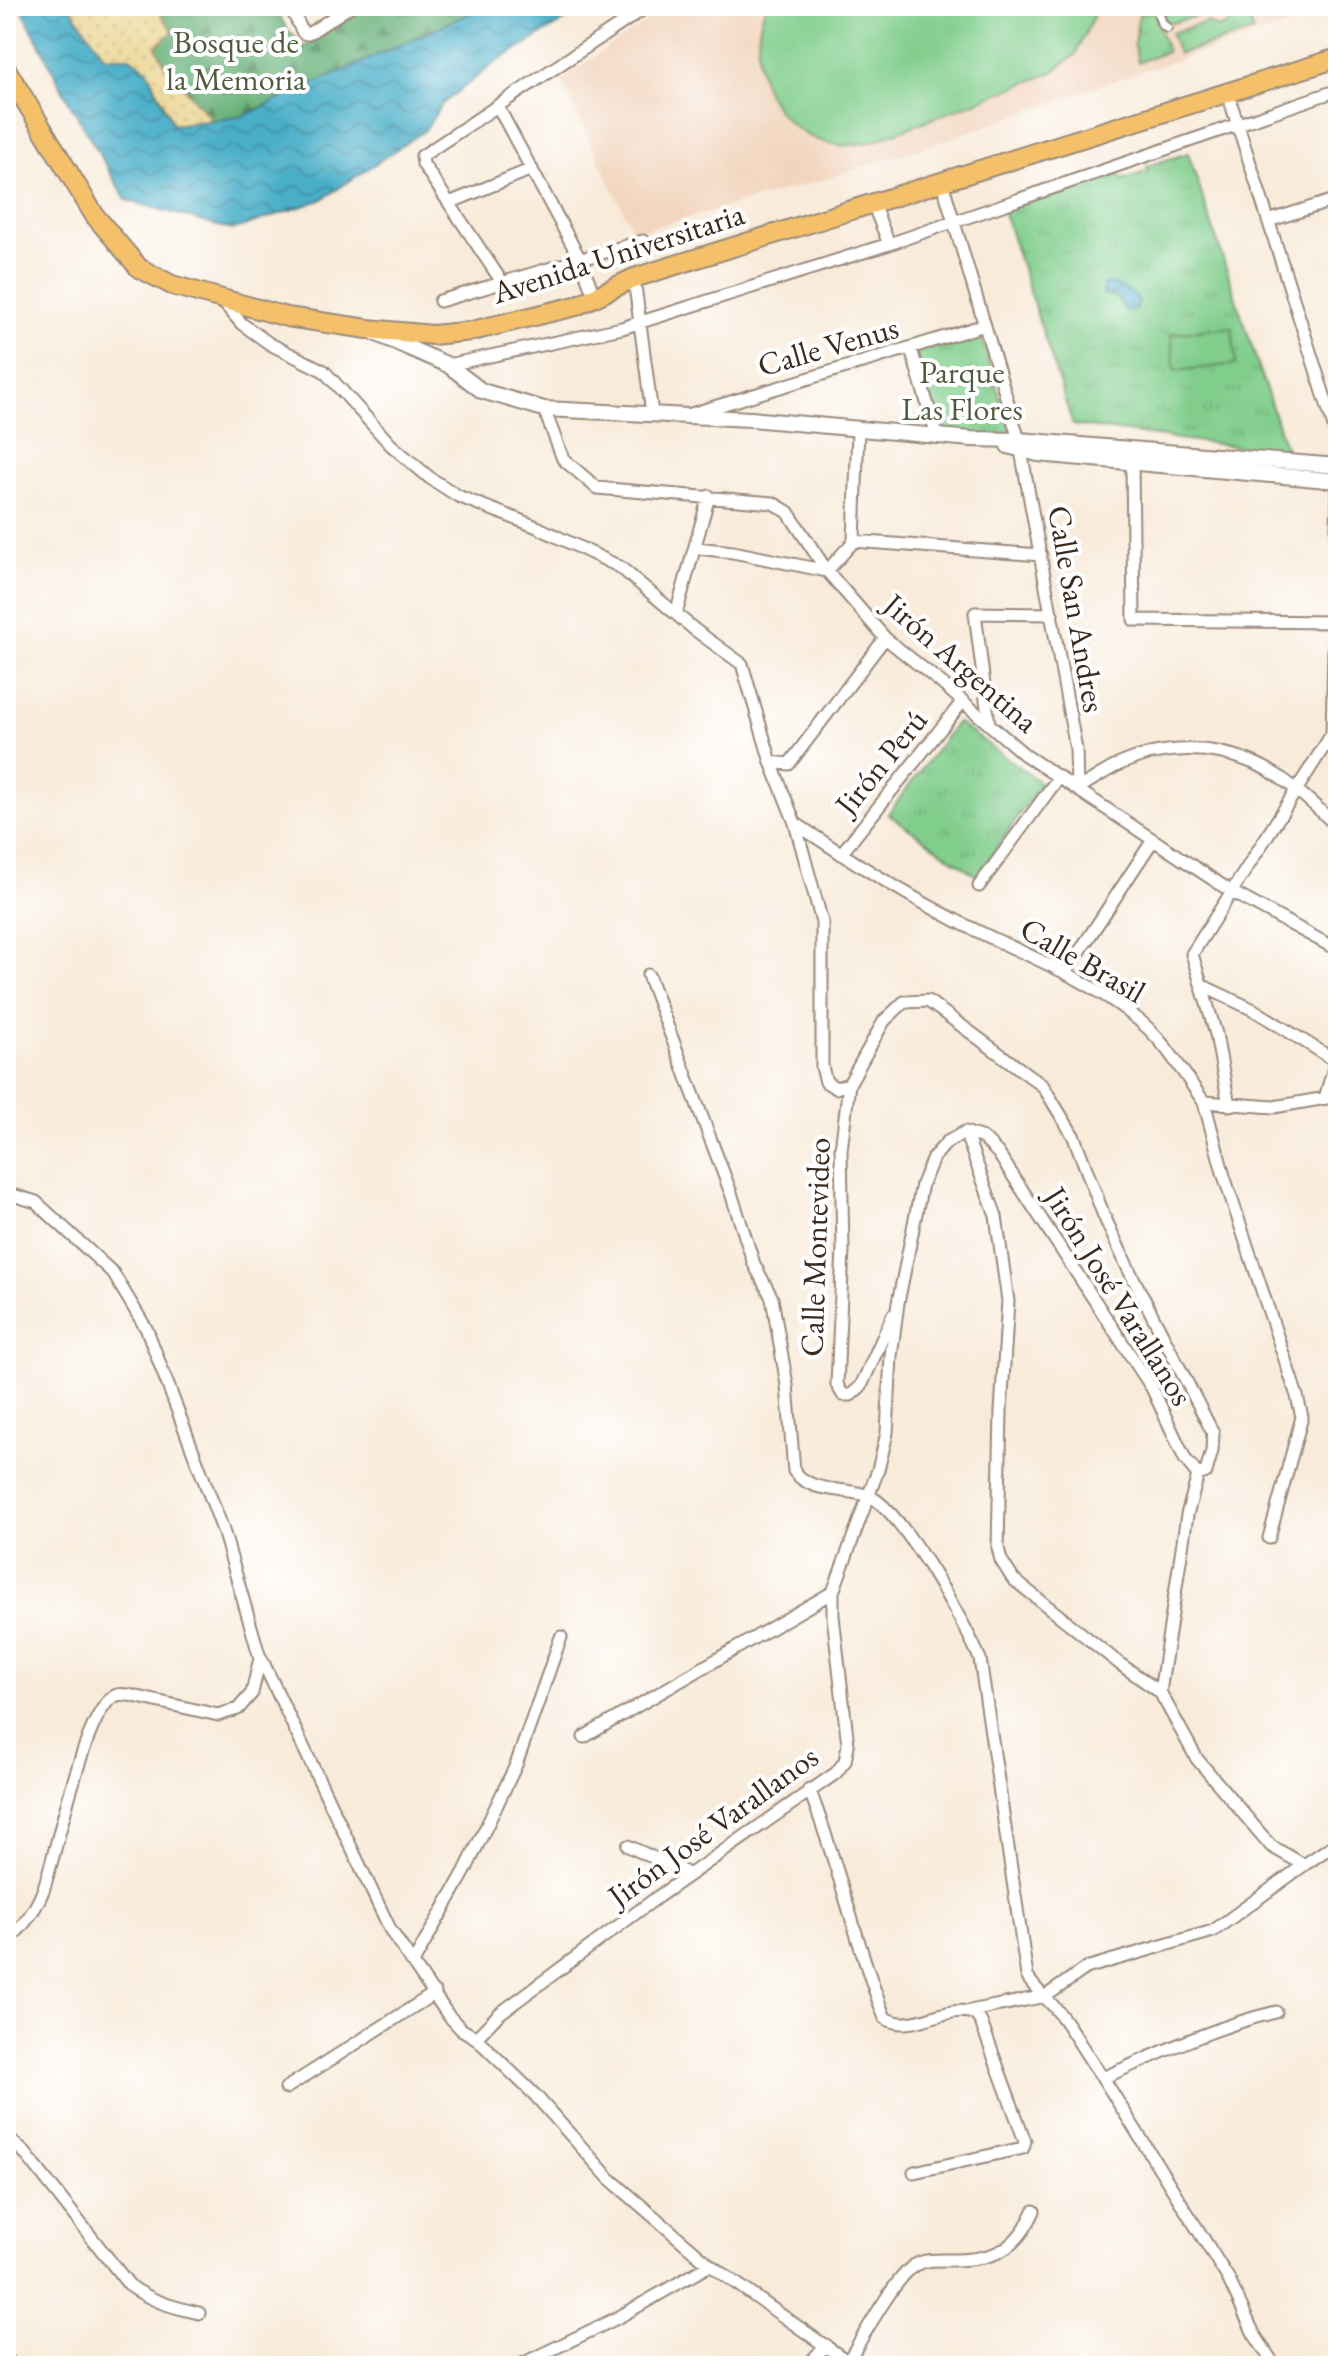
<svg xmlns="http://www.w3.org/2000/svg" width="1344" height="2372" font-family="'EB Garamond',serif">
<defs>
<pattern id="grass-tufts" width="24" height="20" patternUnits="userSpaceOnUse" patternTransform="scale(2)"><rect width="24" height="20" fill="#81ce8c"/><path d="M3 7l-1-3M5 7V3M7 7l1-3M15 17l-1-3M17 17v-4M19 17l1-3" fill="none" stroke="#70b178"/></pattern>
<pattern id="forest-firs" width="22" height="20" patternUnits="userSpaceOnUse" patternTransform="scale(2)"><rect width="22" height="20" fill="#68b178"/><path d="M5 1l3.5 6h-7zM16 11l3.5 6h-7z" fill="#579062"/></pattern>
<pattern id="sand-dots" width="8" height="8" patternUnits="userSpaceOnUse" patternTransform="scale(2)"><rect width="8" height="8" fill="#eeda9e"/><path d="M2 2h.1M6 6h.1" fill="none" stroke="#cdbb88" stroke-width="1.8" stroke-linecap="round"/></pattern>
<pattern id="water-waves" width="16" height="10" patternUnits="userSpaceOnUse" patternTransform="scale(2)"><rect width="16" height="10" fill="#4aafc9"/><path d="M0 5q4-4 8 0t8 0" fill="none" stroke="#3f8fa3"/></pattern>
</defs>
<rect width="100%" height="100%" fill="#fff"/>
<filter id="ink" filterUnits="userSpaceOnUse"><feTurbulence type="fractalNoise" baseFrequency=".0125" numOctaves="2"/><feDisplacementMap in="SourceGraphic" scale="16" xChannelSelector="R" yChannelSelector="G"/><feConvolveMatrix kernelMatrix="1 2 1 2 8 2 1 2 1" color-interpolation-filters="sRGB"/></filter>
<filter id="wash" filterUnits="userSpaceOnUse"><feTurbulence type="fractalNoise" baseFrequency=".006" numOctaves="4" result="noise"/><feDisplacementMap in="SourceGraphic" scale="32" xChannelSelector="R" yChannelSelector="G"/><feGaussianBlur stdDeviation="1.8" result="paint"/><feColorMatrix in="noise" values="0 0 0 0 0 0 0 0 0 0 0 0 0 0 0 0 0 1.4 0 .05"/><feComposite in="paint" operator="in"/></filter>
<g filter="url(#wash)">
<rect width="100%" height="100%" fill="#f8ebda"/>
<path fill="#f2d5be" d="M668,6H1338V10L1136,73L926,147L805,185L634,233L561,80Z"/>
<path fill="url(#grass-tufts)" stroke="#5e7c55" stroke-width="2" d="M1161,6H1211L1207,13L1172,23L1166,20Z
M1253,10L1255,19L1251,24L1253,32L1178,54L1171,33L1207,22L1218,28L1228,25L1235,13Z
M1154,11L1167,52L1138,62L1134,43L1139,14Z
M1188,153L1287,453L1073,425L1003,210L1120,175L1122,180L1148,171L1147,166Z
M979,330L1014,441L940,430L915,353Z
M957,722L1041,783L977,876L888,814Z"/>
<path fill="url(#forest-firs)" stroke="#526e4b" stroke-width="2" d="M171,6H274L287,29L304,47L365,6H486L240,117L212,120L166,67L156,47L172,31L161,15Z"/>
<path fill="url(#sand-dots)" stroke="#94825e" stroke-width="2" d="M69,6H171L161,15L173,31L156,47L166,67L212,120L173,125L147,69L129,57H105Z"/>
<path fill="#81ce8c" stroke="#5e7c55" stroke-width="2" d="M766,6H1093V17L1075,55L1051,73L871,142C861,143 850,146 840,145C772,138 742,64 766,6Z
M1232,327L1236,364L1175,371L1171,334Z"/>
<path fill="url(#water-waves)" stroke="#426c74" stroke-width="2" d="M20,6H69L105,57H129L147,69L173,125L240,117L486,6H589L498,61L442,104L425,130L321,200L232,230L126,200L68,100Z
M1103,284C1116,284 1133,291 1139,302L1137,308L1129,312L1125,310L1116,297L1103,294Z"/>
</g>
<g filter="url(#ink)">
<g fill="none" stroke-linecap="round" stroke-linejoin="round">
<defs>
<path id="pedestrian" d="M1156,6L1162,24L1167,28"/>
<path id="minor" d="M290,6L303,33L308,34L351,6
M1227,91L1338,439
M498,107L581,261L595,298
M942,182L1019,440L1076,749L1077,789C1091,781 1105,771 1120,764C1162,745 1212,745 1254,763C1285,776 1313,804 1338,827
M449,203L532,169
M873,204L889,244
M1268,221L1338,199
M634,278L652,414
M502,282L423,164L422,156L648,6
M440,301L643,241
M223,302L242,324L270,344L324,371L391,445L430,478L458,496L537,527L620,567L695,630L742,664L771,762L795,823L822,922V1067L826,1082L836,1088L849,1084L884,1021L904,1002L928,1001L1043,1086L1074,1137L1104,1216L1128,1268L1213,1433L1212,1451L1206,1472L1198,1475L1185,1459L1152,1388L998,1153L983,1138L965,1132L947,1142L933,1158L922,1184L898,1303L891,1356L887,1433L878,1470L833,1592V1616L848,1745L845,1761L836,1773L659,1896L499,2014L476,2038L535,2095L609,2178L710,2265L854,2366
M911,349L937,436
M448,365L622,328L889,244L1338,90
M544,409L563,459L597,488L773,503L788,512L827,571L885,638L939,681L1025,755L1232,892L1338,950
M691,414L985,325
M1132,463L1134,620L1334,622
M854,541L1041,555
M697,548L733,552L827,571L854,541L858,429
M6,608V652
M676,614L709,496
M989,724L975,613L1052,614
M771,762L789,764L885,638
M795,823C848,859 901,892 957,921C1017,952 1082,974 1135,1017C1164,1039 1183,1073 1204,1102L1274,1107L1338,1096
M841,854L963,701
M979,886L1059,777
M1066,972L1153,840
M648,975L731,1193L754,1264L772,1298L787,1385L794,1471C811,1494 845,1487 869,1496C901,1509 966,1625 980,1659L1027,1976C1035,1991 1050,2000 1060,2014C1076,2035 1087,2057 1103,2078L1228,2278L1254,2334L1275,2366
M1203,986L1254,1010L1336,1061
M849,1084L841,1150L843,1249L837,1385L843,1395H851L861,1386L893,1315
M1325,1098L1337,1057
M1204,1102L1224,1176L1297,1396L1302,1417L1269,1538
M1229,1105L1216,1034L1192,954L1332,734L1338,487
M965,1132L996,1216L1008,1301L1001,1411L998,1548L1001,1560L1013,1579L1120,1664L1160,1692
M6,1193L36,1202L113,1273L147,1330L223,1530L260,1658L252,1693L238,1709L218,1715L129,1695C125,1695 121,1694 117,1695C84,1705 56,1859 42,1893C34,1913 22,1928 6,1942
M1198,1475L1187,1515L1160,1692L1197,1759L1271,1846L1304,1865L1338,1842
M261,1658L391,1931L448,2015L461,2029L476,2038
M584,1737L833,1592
M809,1789C839,1864 855,1943 885,2018C913,2035 946,2002 975,2014L981,2022L1025,2141L1023,2148L914,2172
M628,1846L689,1874
M413,1963L465,1871L516,1765L561,1637
M970,2011L1046,1996L1086,1968L1213,1931L1304,1865
M1103,2078C1159,2053 1216,2026 1276,2012
M286,2088L435,1993
M6,2136L25,2153L129,2285C151,2301 172,2307 199,2313
M6,2357L12,2366
M848,2361C862,2339 895,2277 915,2265C926,2259 938,2260 951,2260C993,2260 1016,2251 1034,2211
M518,2366L619,2317L710,2265
M807,2366L826,2345"/>
<path id="tertiary" d="M375,333L448,365L482,391L544,409L751,419L971,439L1019,440L1338,466
M1008,446L1038,454L1338,481"/>
<path id="trunk" d="M6,69L95,216L139,268L172,285L287,317L368,329L433,335L472,331L576,306L634,278L1338,58"/>
</defs>
<use href="#pedestrian" stroke="#9a8a7c" stroke-width="12"/>
<use href="#minor" stroke="#9a8a7c" stroke-width="15"/>
<use href="#tertiary" stroke="#9a8a7c" stroke-width="18"/>
<use href="#trunk" stroke="#9a8a7c" stroke-width="22"/>
<use href="#pedestrian" stroke="#fff" stroke-width="8"/>
<use href="#minor" stroke="#fff" stroke-width="11"/>
<use href="#tertiary" stroke="#fff" stroke-width="14"/>
<use href="#trunk" stroke="#f4c16a" stroke-width="18"/>
</g>
</g>
<g text-anchor="middle" stroke-width="8" stroke-linejoin="round" paint-order="stroke">
<g font-size="32" fill="#505b3f" stroke="#fff">
<text x="236" y="53">Bosque de<tspan x="236" dy="37">la Memoria</tspan></text>
<text x="962" y="383">Parque<tspan x="962" dy="37">Las Flores</tspan></text>
</g>
<g font-size="32" fill="#3b2a1e" stroke="#fff">
<text transform="translate(618 253) rotate(-18)" y="11">Avenida Universitaria</text>
<text transform="translate(828 346) rotate(-16)" y="11">Calle Venus</text>
<text transform="translate(1077 609) rotate(80)" y="11">Calle San Andres</text>
<text transform="translate(961 663) rotate(41)" y="11">Jirón Argentina</text>
<text transform="translate(881 762) rotate(-51)" y="11">Jirón Perú</text>
<text transform="translate(1083 960) rotate(30)" y="11">Calle Brasil</text>
<text transform="translate(815 1247) rotate(-88)" y="11">Calle Montevideo</text>
<text transform="translate(1119 1296) rotate(58)" y="11">Jirón José Varallanos</text>
<text transform="translate(713 1826) rotate(-36)" y="11">Jirón José Varallanos</text>
</g>
</g>
<rect width="1344" height="2372" fill="none" stroke="#fff" stroke-width="32"/>
</svg>
